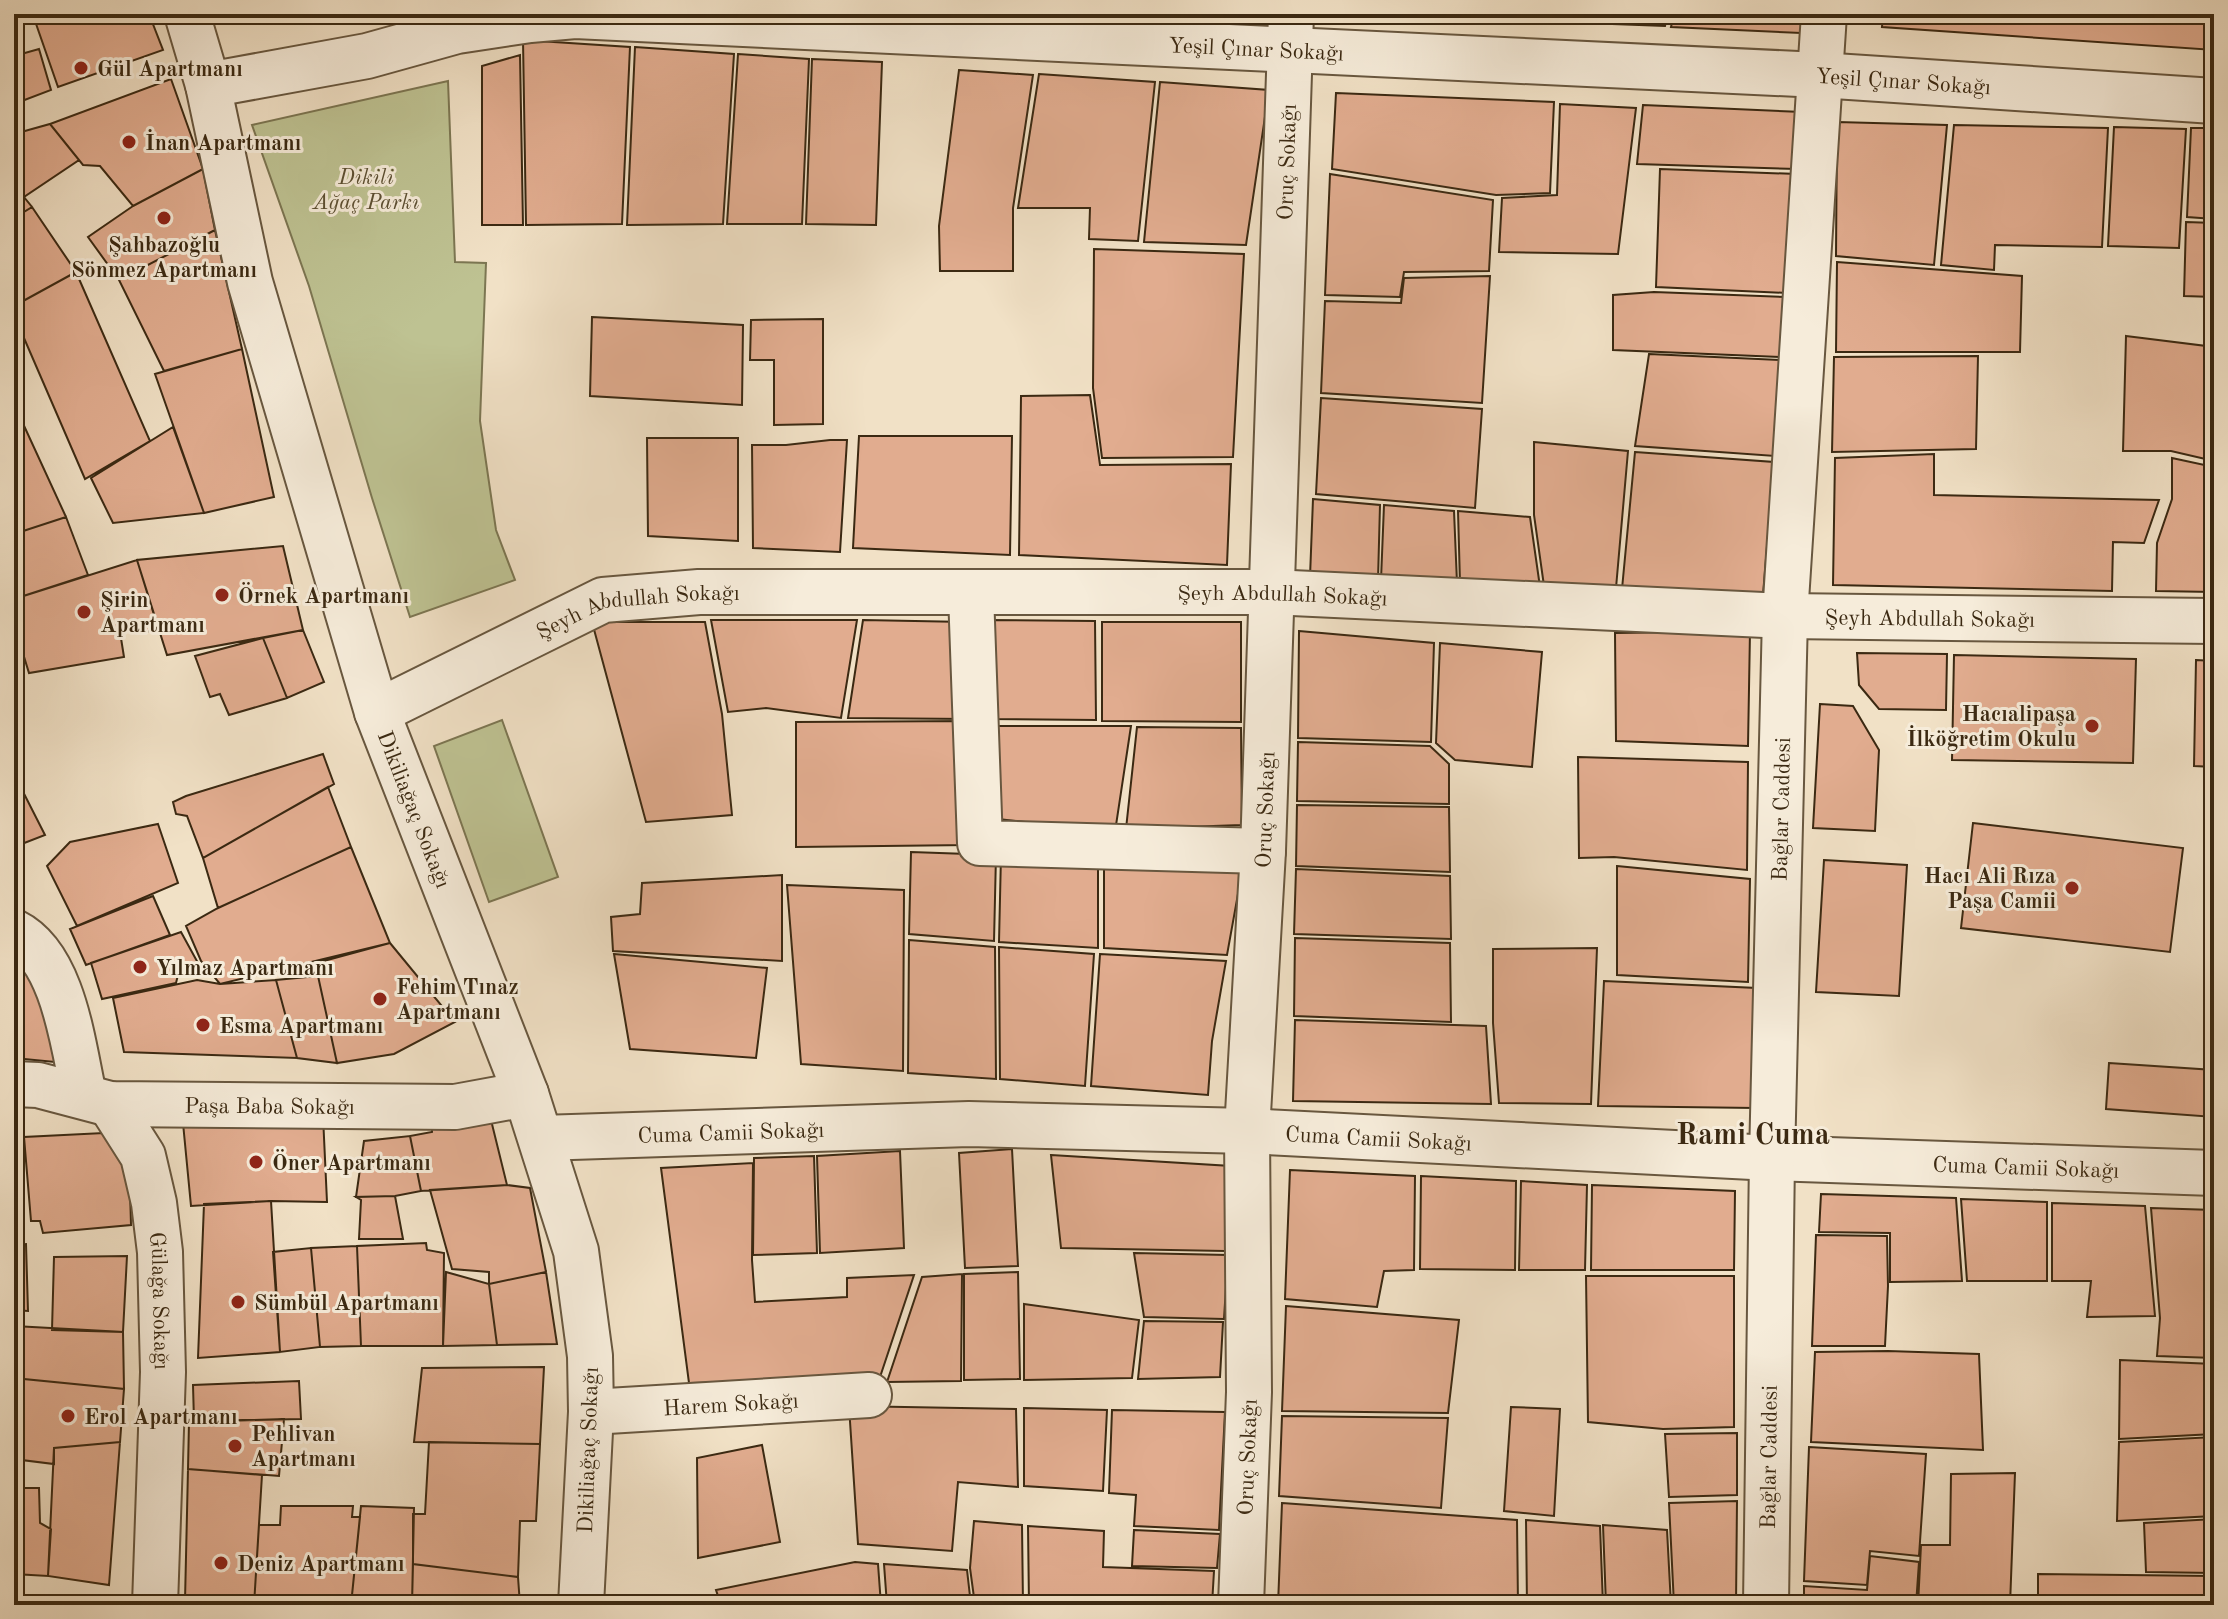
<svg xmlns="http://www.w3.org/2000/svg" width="2228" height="1619" font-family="'Old Standard TT',serif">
<rect width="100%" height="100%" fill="#f1e1c6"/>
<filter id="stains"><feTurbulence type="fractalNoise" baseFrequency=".0025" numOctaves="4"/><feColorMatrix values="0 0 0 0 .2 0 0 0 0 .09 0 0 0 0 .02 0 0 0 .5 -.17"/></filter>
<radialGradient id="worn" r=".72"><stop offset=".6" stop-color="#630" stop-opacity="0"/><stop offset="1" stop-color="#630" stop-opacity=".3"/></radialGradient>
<path fill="#bec292" stroke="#7c7652" stroke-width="2" d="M448,81L455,262L486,263L480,421L496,530L515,580L410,617L372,498L309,286L252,125Z
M502,720L558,877L489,902L434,746Z"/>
<path fill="#e1ac8f" stroke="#3b2912" stroke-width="2" d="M42,14H149L163,50L58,87L34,18Z
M274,14H343L275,20Z
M1196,14H1275V31L1196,27Z
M1337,14H1414V19Z
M1420,14H1553L1552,21Z
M1560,14H1668L1665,26L1559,22Z
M1674,14H1802L1801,33L1671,27Z
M1883,14H2214V50L1882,27Z
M523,40L630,47L622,224L526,225Z
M635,47L734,54L723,224L627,225Z
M39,49L51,90L14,104V56Z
M738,54L809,59L802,224H727Z
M520,55L523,225H482V66Z
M812,59L882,62L876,225L806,224Z
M959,70L1033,75L1013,208V271H940L939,226Z
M1039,74L1155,82L1138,241L1089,239L1090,208H1018Z
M171,79L203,169L133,206L100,166L83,165L50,124Z
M1160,82L1269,90L1246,245L1144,242Z
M1336,93L1554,102L1550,193L1496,195L1332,169Z
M1560,104L1636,108L1618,254L1499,252L1502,198L1557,195Z
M1643,105L1802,112L1797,169L1637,164Z
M1837,122L1947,125L1934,265L1836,256Z
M50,124L79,160L24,197L32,207L14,218V134Z
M1954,125L2108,128L2102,247L1995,245L1994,270L1941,265Z
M2114,127L2186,129L2179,248L2108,246Z
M2191,128H2214V219L2187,217Z
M203,169L215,230L119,280L88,237L133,206Z
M1660,169L1797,174L1787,293L1656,287Z
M1330,174L1493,200L1489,271L1404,272L1400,297L1325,295Z
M32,207L76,272L14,306V218Z
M2186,222L2214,223V297L2184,296Z
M215,230L242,349L164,371L119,280Z
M1094,249L1244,254L1233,457L1102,458L1093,388Z
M1837,262L2022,276L2020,352H1836Z
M76,272L150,441L85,479L14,315V306Z
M1490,276L1482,403L1321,393L1325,301L1401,303L1404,278Z
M1654,292L1786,297L1782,357L1613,350V295Z
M592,317L743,325L742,405L590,396Z
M823,319V424L774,425V360H750L751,320Z
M2126,336L2214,347V461L2171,451H2123Z
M242,349L274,497L204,513L155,374Z
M1649,354L1782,360L1775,456L1635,446Z
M1978,356L1976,449L1832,452L1834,357Z
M1090,395L1100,465L1231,464L1227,565L1019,555L1021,396Z
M1321,398L1482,409L1475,508L1316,494Z
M14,404L66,517L14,534Z
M173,427L204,513L113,523L91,478Z
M859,436H1012L1010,555L853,548Z
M647,438H738V541L648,536Z
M830,440H847L840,552L753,548L752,445H786Z
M1534,442L1628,451L1616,588L1544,586L1534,515Z
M1635,452L1774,462L1763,595L1622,589Z
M1934,454V495L2159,500L2144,543L2113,542L2112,591L1833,585L1835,458Z
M2172,458L2214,467V592L2156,591L2157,543L2172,499Z
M1313,499L1380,505L1378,580L1310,577Z
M1384,505L1454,511L1457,583L1381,580Z
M1458,511L1530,517L1540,587L1460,583Z
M66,517L88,575L14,599V534Z
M283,546L303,630L167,655L137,560Z
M137,560L159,631L120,632L124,657L29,673L14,624V599Z
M711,620H857L841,718L766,708L728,712Z
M863,620L966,622L970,719L848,718Z
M985,620L1095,621L1096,720L987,719Z
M592,622H705L722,714L732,815L646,822Z
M1102,622H1241V722L1102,721Z
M303,630L324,682L287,698L263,638Z
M1299,631L1434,643L1431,742L1298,738Z
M1750,631L1748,746L1616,741L1615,633Z
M263,638L287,698L229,715L220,694L210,697L195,656Z
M1440,643L1542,652L1532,767L1455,760L1436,743Z
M1857,653L1947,654L1946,710L1879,709L1859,685Z
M1954,655L2136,659L2133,763L1952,760Z
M2196,660L2214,661V767L2194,766Z
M1820,704L1853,706L1879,750L1875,831L1813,828Z
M969,721V845L796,847V722Z
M985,726H1131L1115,832L989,818Z
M1137,727L1241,728L1242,825L1126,829Z
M1298,742L1430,746L1449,764V804L1297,801Z
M323,754L334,784L203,858L187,816L176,814L173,802L186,796Z
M1578,757L1748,762L1747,870L1614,857L1579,858Z
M14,774L45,835L14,847Z
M328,787L351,847L218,908L203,858Z
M1297,805L1449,807L1450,872L1296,866Z
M1973,823L2183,848L2170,952L1961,928Z
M158,824L178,883L77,926L47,866L70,842Z
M351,847L390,943L220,984L201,961L186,926L218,908Z
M911,852L996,855L994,941L909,934Z
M1001,855L1098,858V948L999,942Z
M1104,858L1240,863V883L1227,955L1104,948Z
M1824,860L1907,865L1899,996L1816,992Z
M1617,866L1750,879L1748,982L1617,975Z
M1296,869L1450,876L1451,939L1294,934Z
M782,875V961L613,951L611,917L640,914L642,883Z
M787,885L904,890L903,1071L801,1064Z
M153,896L170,935L86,965L70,929Z
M181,932L198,963L179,971L176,983L102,999L91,963Z
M1295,938L1450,943L1451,1022L1294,1016Z
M909,940L995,947L996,1079L908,1073Z
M14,943L52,989L65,1063L14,1058Z
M390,943L455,1022L394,1054L337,1063L318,976L324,975L320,962Z
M999,947L1094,954L1085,1086L1000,1079Z
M1597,948L1591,1104L1499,1103L1493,1023V949Z
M614,954L767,968L756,1058L630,1049Z
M1100,954L1226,961L1212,1041L1208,1095L1091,1086Z
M318,976L337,1063L297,1058L276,980Z
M197,980L220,984L276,980L297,1058L124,1052L113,998Z
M1604,981L1757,988L1756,1108L1598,1106Z
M1295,1020L1486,1026L1491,1104L1293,1101Z
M2109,1063L2214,1070V1117L2106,1109Z
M323,1116L327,1202L271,1201L191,1206L183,1123Z
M491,1120L507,1185L421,1191L410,1136L432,1132V1125Z
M104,1133L129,1156L131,1225L43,1233L40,1221H31L24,1137Z
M410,1136L421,1191L395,1196L356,1197L364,1141Z
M1012,1149L1018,1266L965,1268L959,1153Z
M900,1151L904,1248L820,1253L817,1156Z
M1051,1155L1231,1166L1225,1251L1061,1248Z
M814,1156L817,1253L753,1255L754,1158Z
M753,1163L752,1260L755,1302L847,1297V1278L914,1275L879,1380L689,1383L661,1168Z
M1290,1170L1415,1176L1414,1270L1384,1271L1377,1307L1285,1299Z
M1421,1176L1516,1181L1515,1270L1420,1269Z
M1521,1181L1587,1185L1585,1270H1519Z
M507,1185L530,1188L546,1272L489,1284V1272L452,1269L430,1190Z
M1592,1185L1735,1191L1734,1270H1591Z
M1821,1194L1956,1198L1962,1281L1890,1282V1233L1819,1232Z
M395,1196L403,1239H359L361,1200L356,1197Z
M1961,1199L2047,1202V1281H1967Z
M271,1201L280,1352L198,1358L204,1204Z
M2052,1203L2145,1206L2155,1316L2087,1317L2091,1281H2052Z
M2151,1208L2214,1210V1358L2157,1356L2160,1318Z
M1816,1235L1887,1236L1888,1286L1885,1346H1812Z
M426,1243L427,1250L444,1253L443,1346H361L357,1246Z
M26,1244L28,1311L14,1310V1245Z
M357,1246L361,1346L320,1347L311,1248Z
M311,1248L320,1347L280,1352L273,1252Z
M1134,1253L1228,1255L1224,1319L1144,1317Z
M127,1256L123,1332L52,1330L54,1257Z
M446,1272L489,1284L497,1345L443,1346Z
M546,1272L557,1344L497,1345L489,1284Z
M1018,1272L1020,1379L964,1380V1274Z
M962,1274L961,1381L887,1382L922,1277Z
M1586,1276H1734V1427L1663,1429L1588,1422Z
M1024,1304L1139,1320L1132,1378L1024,1380Z
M1286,1306L1459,1320L1448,1413L1282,1411Z
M1144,1321L1223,1322L1220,1377L1138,1379Z
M14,1326L123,1332L124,1389L14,1378Z
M1888,1351L1979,1354L1983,1450L1811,1442L1815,1352Z
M2120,1360L2214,1364V1434L2119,1439Z
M544,1367L540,1444L414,1442L422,1368Z
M14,1378L124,1389L120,1442L54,1448V1464L14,1459Z
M299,1381L301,1419L194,1421L193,1385Z
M849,1406L1016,1409L1018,1487L958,1482L952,1551L858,1544Z
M1511,1407L1560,1409L1554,1516L1504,1511Z
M1024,1408L1107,1410L1103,1491L1024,1486Z
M1112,1410L1225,1412L1219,1530L1134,1526L1136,1495L1109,1493Z
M1282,1416L1448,1418L1441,1508L1279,1496Z
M284,1419L279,1476L188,1469L189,1422Z
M1737,1433V1495L1669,1497L1665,1434Z
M2214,1437V1516L2117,1521L2119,1442Z
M120,1442L109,1585L48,1576L54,1448Z
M429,1442L540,1444L536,1521H520L518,1577L413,1564V1514H425Z
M762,1445L780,1542L698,1558L697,1458Z
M1809,1447L1926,1454L1919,1556L1870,1551L1867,1585L1804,1581Z
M188,1469L262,1475L254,1605L185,1601Z
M2015,1473L2010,1605H1918L1921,1545H1950L1951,1474Z
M14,1488H39L40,1523L51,1529L48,1576L14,1574Z
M1737,1501L1736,1605H1674L1669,1503Z
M1282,1503L1517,1520L1518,1605H1278Z
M281,1506H353L352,1517H360L351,1605H254L259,1525H280Z
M361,1506L414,1508L412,1605H351Z
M2214,1519V1573L2146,1572L2144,1523Z
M1526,1520L1600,1526L1603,1605H1527Z
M974,1521L1022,1525L1023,1605H975L970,1568Z
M1603,1525L1667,1530L1671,1605H1606Z
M1028,1526L1104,1531L1103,1567L1214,1571L1212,1605H1029Z
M1134,1530L1220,1534L1217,1568L1132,1566Z
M1870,1556L1919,1562L1916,1605H1804V1586L1867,1590Z
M855,1562L878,1564L881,1605H721L716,1590Z
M413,1564L518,1577L520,1605H412Z
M884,1564L967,1570L971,1605H887Z
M2038,1574L2214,1576V1605H2038Z"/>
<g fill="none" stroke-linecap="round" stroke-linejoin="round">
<defs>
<g id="minor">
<path id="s1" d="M187,14L208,85L250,282L377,712L526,1094L576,1251L590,1356L591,1412L581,1605"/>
<path id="s2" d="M208,85L367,56L457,31L530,20L575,16L1819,75L2214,101"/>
<path d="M971,594L980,843L1263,851"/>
<path id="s3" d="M377,712L603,600L699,592H1270L1785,616L2214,621"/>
<path d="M14,932C64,957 73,1046 84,1095"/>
<path id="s4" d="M14,1084L38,1085L110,1104L455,1107L526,1094"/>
<path id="s5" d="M110,1104L143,1156L154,1203L160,1252L163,1372L155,1605"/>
<path id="s6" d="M541,1138L969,1124L1247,1131L1772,1158L2214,1173"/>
<path id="s7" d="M591,1412L869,1395"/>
<path id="s8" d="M1241,1605L1249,1392L1247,1131L1263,851L1291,14"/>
<path id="s9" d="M1766,1605L1772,1158L1785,616L1824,14"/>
</g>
</defs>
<use href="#minor" stroke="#68573f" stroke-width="48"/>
<use href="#minor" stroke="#f6ecda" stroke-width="44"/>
</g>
<g fill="#8f2418" stroke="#f6ecda" stroke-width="3">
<circle cx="81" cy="68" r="8"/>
<circle cx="129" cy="142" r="8"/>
<circle cx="164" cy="218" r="8"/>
<circle cx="222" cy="595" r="8"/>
<circle cx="84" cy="612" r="8"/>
<circle cx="2092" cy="726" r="8"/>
<circle cx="2072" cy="888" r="8"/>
<circle cx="140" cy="967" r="8"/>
<circle cx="380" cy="999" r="8"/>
<circle cx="203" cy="1025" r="8"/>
<circle cx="256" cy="1162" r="8"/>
<circle cx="238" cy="1302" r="8"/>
<circle cx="68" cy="1416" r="8"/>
<circle cx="235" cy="1446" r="8"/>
<circle cx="221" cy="1563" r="8"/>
</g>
<g text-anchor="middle" stroke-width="6" stroke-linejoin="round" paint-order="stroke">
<g font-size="22" fill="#3b2912" stroke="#f6ecda">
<text dy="8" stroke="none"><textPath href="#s2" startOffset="1056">Yeşil Çınar Sokağı</textPath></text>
<text dy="8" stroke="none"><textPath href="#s2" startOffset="1704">Yeşil Çınar Sokağı</textPath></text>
<text dy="8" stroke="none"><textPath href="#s8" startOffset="1444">Oruç Sokağı</textPath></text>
<text dy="8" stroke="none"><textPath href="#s3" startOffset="932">Şeyh Abdullah Sokağı</textPath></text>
<text dy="8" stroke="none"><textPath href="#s3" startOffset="284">Şeyh Abdullah Sokağı</textPath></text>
<text dy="8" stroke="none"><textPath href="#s3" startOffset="1580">Şeyh Abdullah Sokağı</textPath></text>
<text dy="8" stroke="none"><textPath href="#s1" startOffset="828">Dikiliağaç Sokağı</textPath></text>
<text dy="8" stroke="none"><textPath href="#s9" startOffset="796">Bağlar Caddesi</textPath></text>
<text dy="8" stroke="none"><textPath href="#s8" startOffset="796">Oruç Sokağı</textPath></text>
<text dy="8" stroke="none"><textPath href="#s4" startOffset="258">Paşa Baba Sokağı</textPath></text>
<text dy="8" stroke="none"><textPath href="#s6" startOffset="190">Cuma Camii Sokağı</textPath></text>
<text dy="8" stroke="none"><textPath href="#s6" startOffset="838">Cuma Camii Sokağı</textPath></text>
<text dy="8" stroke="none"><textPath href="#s6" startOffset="1486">Cuma Camii Sokağı</textPath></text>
<text dy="8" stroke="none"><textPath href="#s5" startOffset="208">Gülağa Sokağı</textPath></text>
<text dy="8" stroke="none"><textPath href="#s7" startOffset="140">Harem Sokağı</textPath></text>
<text transform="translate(587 1450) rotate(-88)" y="8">Dikiliağaç Sokağı</text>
<text dy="8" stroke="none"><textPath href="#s8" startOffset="148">Oruç Sokağı</textPath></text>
<text dy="8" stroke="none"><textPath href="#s9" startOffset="148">Bağlar Caddesi</textPath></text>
</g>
<g font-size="22" font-weight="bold" fill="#3b2912" stroke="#f6ecda" text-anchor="start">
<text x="97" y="76">Gül Apartmanı</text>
<text x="145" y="150">İnan Apartmanı</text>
<text x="164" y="252" text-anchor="middle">Şahbazoğlu<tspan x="164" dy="25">Sönmez Apartmanı</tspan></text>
<text x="238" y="603">Örnek Apartmanı</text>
<text x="100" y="607">Şirin<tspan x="100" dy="25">Apartmanı</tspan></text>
<text x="2076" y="721" text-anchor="end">Hacıalipaşa<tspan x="2076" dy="25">İlköğretim Okulu</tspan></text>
<text x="2056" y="883" text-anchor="end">Hacı Ali Rıza<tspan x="2056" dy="25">Paşa Camii</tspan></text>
<text x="156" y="975">Yılmaz Apartmanı</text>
<text x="396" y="994">Fehim Tınaz<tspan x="396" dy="25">Apartmanı</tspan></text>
<text x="219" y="1033">Esma Apartmanı</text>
<text x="272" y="1170">Öner Apartmanı</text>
<text x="254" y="1310">Sümbül Apartmanı</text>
<text x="84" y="1424">Erol Apartmanı</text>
<text x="251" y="1441">Pehlivan<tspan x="251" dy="25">Apartmanı</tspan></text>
<text x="237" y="1571">Deniz Apartmanı</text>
</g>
<g font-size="22" font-style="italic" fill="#5c4f32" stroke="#f6ecda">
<text x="366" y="184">Dikili<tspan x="366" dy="25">Ağaç Parkı</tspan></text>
</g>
<g font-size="30" font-weight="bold" fill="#3b2912" stroke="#f6ecda">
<text x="1753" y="1144">Rami Cuma</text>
</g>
</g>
<rect width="2228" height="1619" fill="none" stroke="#f1e1c6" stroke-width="48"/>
<rect x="16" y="16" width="2196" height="1587" fill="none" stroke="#3b2912" stroke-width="4"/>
<rect x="24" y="24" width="2180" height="1571" fill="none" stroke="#3b2912" stroke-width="2"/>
<rect width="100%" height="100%" filter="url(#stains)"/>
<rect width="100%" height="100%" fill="url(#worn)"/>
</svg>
